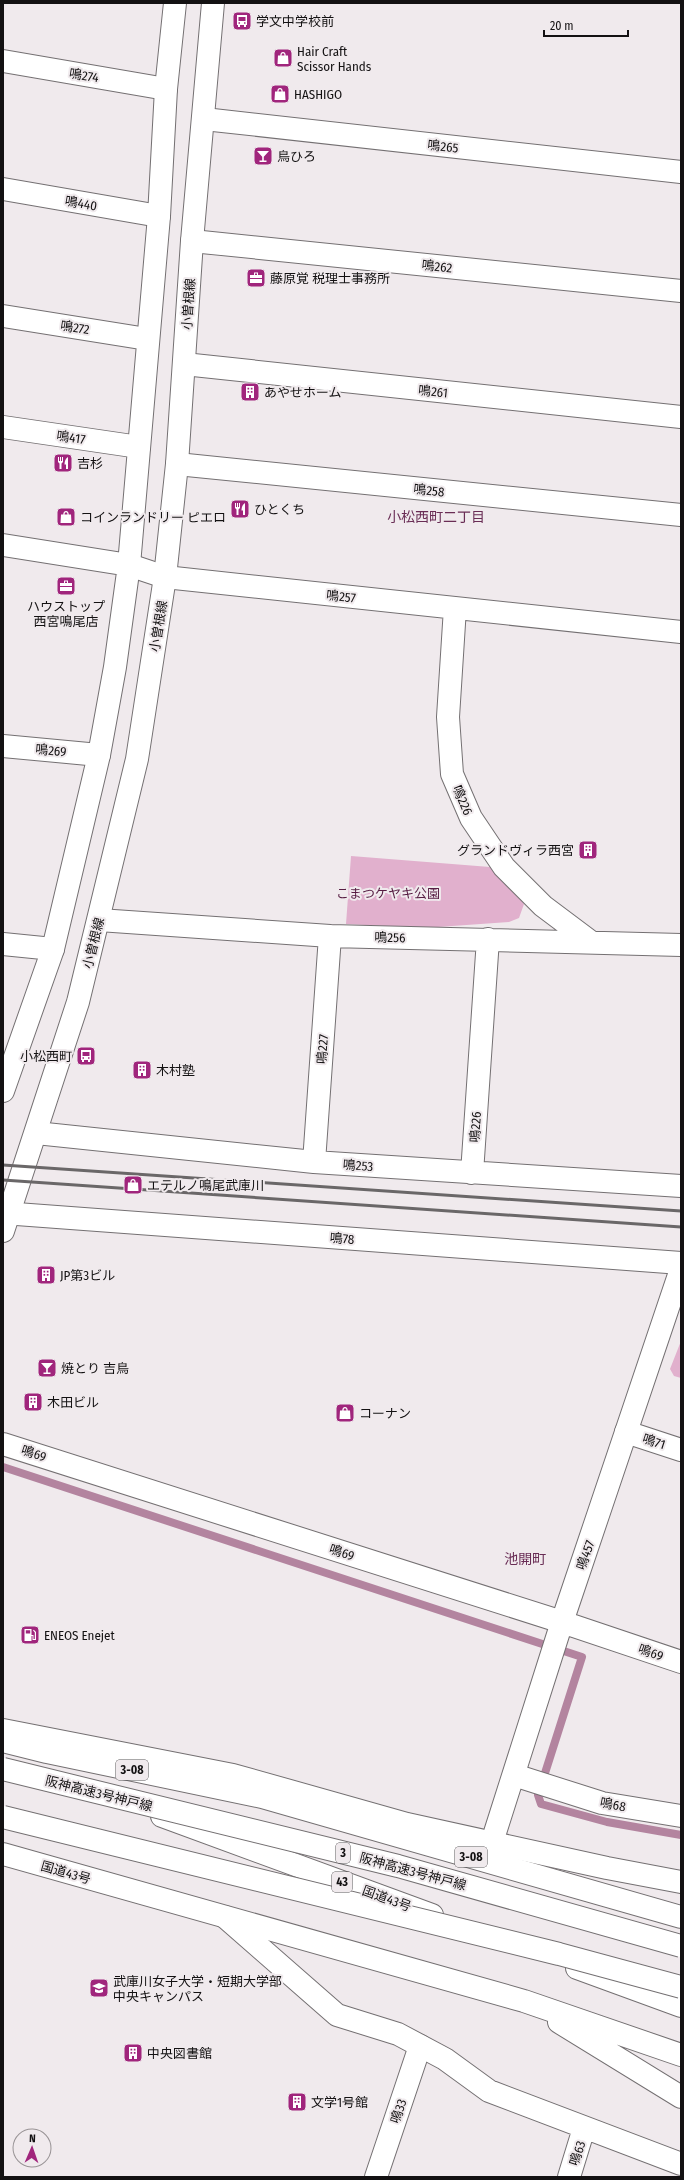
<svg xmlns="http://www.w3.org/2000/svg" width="684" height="2180" font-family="'Fira Sans Condensed','Noto Sans JP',sans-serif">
<rect width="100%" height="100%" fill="#f0eaed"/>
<path fill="#e1b0cd" d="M351,856L490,867L503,875L524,904L519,918L509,922L424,928L346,924Z
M681,1341V1378L674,1376L670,1369Z"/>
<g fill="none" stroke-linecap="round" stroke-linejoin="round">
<path stroke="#b3849f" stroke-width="8" d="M3,1467L582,1657L538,1795L541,1804L607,1822L681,1835"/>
<defs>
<path id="street" d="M3,61L166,89
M204,119L681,172
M3,189L159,216
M192,241L681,291
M3,316L147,339
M184,364L681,417
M3,427L139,447
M177,464L681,515
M129,565L165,577L681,632
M455,608L448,717L452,774L471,818L504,867L543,906L591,942
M3,746L99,755
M99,920L330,936L681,945
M3,944L53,949
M36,1133L314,1162L681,1186
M314,1162L330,936
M472,1173L488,939
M3,1213L681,1263
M626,1432L681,1450
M3,1730L233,1775L407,1824L607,1868L681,1882
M514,1775L602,1803L681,1816
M225,1917L337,2015L398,2034L445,2059L489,2091L681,2164
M569,2177L584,2128"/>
<path id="secondary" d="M3,545L129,565
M3,1091L53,949L99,755L115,667L129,565L159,216L166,89L175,3
M3,1231L78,1002L137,759L165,577L177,464L192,241L213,3
M3,1444L562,1622L681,1662
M492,1842L562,1622L681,1269
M376,2177L420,2046"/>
<path id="highway" d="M3,1741L47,1752L262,1797L681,1917
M162,1816L432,1915
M3,1854L524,2001L681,2055
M577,1968L681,2006
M559,2022L681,2097"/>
</defs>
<use href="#street" stroke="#747072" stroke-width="24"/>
<use href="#secondary" stroke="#747072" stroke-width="24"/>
<use href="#highway" stroke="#747072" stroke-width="24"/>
<use href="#street" stroke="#fff" stroke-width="22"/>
<use href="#secondary" stroke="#fff" stroke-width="22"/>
<use href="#highway" stroke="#fff" stroke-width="22"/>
<path stroke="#6a6768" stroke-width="3" d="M3,1165L681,1211
M3,1180L681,1227"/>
<defs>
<path id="highway-bridge" d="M3,1769L398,1866L681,1946
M3,1817L559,1954L681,1987"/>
</defs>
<use href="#highway-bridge" stroke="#747072" stroke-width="24" stroke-linecap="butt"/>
<use href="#highway-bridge" stroke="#fff" stroke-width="22"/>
</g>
<defs>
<symbol id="bus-square" viewBox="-11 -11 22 22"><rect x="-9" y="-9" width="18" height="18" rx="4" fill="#a0257c" stroke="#f0eaed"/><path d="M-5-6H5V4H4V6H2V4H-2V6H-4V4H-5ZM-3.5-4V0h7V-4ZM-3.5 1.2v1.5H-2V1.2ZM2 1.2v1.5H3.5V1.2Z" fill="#fff"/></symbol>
<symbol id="shop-square" viewBox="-11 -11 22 22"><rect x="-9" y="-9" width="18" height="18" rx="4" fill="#a0257c" stroke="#f0eaed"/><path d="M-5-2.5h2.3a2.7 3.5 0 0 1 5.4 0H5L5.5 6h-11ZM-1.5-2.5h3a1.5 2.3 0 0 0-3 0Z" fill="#fff"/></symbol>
<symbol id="bar-square" viewBox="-11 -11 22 22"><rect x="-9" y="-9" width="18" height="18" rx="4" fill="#a0257c" stroke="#f0eaed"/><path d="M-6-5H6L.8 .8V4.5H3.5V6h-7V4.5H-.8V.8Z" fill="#fff"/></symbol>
<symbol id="office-square" viewBox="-11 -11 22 22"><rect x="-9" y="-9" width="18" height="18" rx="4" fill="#a0257c" stroke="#f0eaed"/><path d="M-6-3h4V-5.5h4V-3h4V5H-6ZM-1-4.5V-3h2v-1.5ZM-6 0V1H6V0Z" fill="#fff"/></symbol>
<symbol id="building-square" viewBox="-11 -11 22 22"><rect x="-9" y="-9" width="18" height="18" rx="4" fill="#a0257c" stroke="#f0eaed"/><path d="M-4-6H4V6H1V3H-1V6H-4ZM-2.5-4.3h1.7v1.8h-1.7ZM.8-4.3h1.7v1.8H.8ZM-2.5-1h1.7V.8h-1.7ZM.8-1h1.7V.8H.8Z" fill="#fff"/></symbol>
<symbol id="restaurant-square" viewBox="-11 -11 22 22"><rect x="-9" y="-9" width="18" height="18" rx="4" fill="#a0257c" stroke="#f0eaed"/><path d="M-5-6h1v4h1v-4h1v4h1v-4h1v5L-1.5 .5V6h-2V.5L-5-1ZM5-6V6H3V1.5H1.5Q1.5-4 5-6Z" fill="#fff"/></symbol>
<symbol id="fuel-square" viewBox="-11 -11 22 22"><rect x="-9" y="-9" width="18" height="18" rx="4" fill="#a0257c" stroke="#f0eaed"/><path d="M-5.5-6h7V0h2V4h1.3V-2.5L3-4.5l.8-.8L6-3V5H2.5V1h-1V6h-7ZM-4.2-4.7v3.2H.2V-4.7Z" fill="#fff"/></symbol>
<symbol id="university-square" viewBox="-11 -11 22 22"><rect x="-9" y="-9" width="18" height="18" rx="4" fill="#a0257c" stroke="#f0eaed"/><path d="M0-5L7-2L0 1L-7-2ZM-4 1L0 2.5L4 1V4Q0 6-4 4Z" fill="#fff"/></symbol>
</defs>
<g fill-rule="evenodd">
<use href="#bus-square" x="231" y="10" width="22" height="22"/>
<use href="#shop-square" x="272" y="47" width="22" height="22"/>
<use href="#shop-square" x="269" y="83" width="22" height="22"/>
<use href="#bar-square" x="252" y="145" width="22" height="22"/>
<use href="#office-square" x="245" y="267" width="22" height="22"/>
<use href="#building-square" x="239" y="381" width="22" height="22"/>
<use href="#restaurant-square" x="52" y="452" width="22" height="22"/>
<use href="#restaurant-square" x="229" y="498" width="22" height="22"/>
<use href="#shop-square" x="55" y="506" width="22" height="22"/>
<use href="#office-square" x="55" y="575" width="22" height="22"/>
<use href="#building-square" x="577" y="839" width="22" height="22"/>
<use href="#bus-square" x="75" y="1045" width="22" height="22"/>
<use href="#building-square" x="131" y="1059" width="22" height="22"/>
<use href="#shop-square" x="122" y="1174" width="22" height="22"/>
<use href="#building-square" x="35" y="1264" width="22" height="22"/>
<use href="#bar-square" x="36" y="1357" width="22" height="22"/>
<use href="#building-square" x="22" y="1391" width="22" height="22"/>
<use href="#shop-square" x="334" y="1402" width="22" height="22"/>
<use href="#fuel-square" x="19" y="1624" width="22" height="22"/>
<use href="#university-square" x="88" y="1977" width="22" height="22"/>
<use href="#building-square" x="122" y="2042" width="22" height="22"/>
<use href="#building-square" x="286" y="2091" width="22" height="22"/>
</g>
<g text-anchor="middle" stroke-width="4" stroke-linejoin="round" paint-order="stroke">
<g fill="#f0eaed" stroke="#555254" stroke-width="1">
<rect x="116" y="1760" width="32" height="20" rx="3"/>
<rect x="336" y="1843" width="14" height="20" rx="3"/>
<rect x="455" y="1847" width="32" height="20" rx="3"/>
<rect x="332" y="1872" width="20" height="20" rx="3"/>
</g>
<g font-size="12" font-weight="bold" fill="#131112">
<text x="132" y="1774">3-08</text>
<text x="343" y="1857">3</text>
<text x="471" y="1861">3-08</text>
<text x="342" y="1886">43</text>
</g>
<g font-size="13" fill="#131112" stroke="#f0eaed" text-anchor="start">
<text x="256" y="26">学文中学校前</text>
<text x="297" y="56">Hair Craft<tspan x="297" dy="15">Scissor Hands</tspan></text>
<text x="294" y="99">HASHIGO</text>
<text x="277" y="161">鳥ひろ</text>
<text x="270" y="283">藤原覚 税理士事務所</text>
<text x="264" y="397">あやせホーム</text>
<text x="77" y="468">吉杉</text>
<text x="254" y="514">ひとくち</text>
<text x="80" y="522">コインランドリー ピエロ</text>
<text x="66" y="611" text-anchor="middle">ハウストップ<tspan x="66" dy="15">西宮鳴尾店</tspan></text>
<text x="574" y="855" text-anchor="end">グランドヴィラ西宮</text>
<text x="72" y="1061" text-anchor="end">小松西町</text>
<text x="156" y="1075">木村塾</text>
<text x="147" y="1190">エテルノ鳴尾武庫川</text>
<text x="60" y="1280">JP第3ビル</text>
<text x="61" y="1373">焼とり 吉鳥</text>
<text x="47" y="1407">木田ビル</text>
<text x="359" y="1418">コーナン</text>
<text x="44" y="1640">ENEOS Enejet</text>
<text x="113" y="1986">武庫川女子大学・短期大学部<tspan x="113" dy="15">中央キャンパス</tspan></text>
<text x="147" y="2058">中央図書館</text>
<text x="311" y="2107">文学1号館</text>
</g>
<g font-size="13" fill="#131112" stroke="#f0eaed">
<text transform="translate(84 75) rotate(9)" y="5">鳴274</text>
<text transform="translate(443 146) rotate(6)" y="5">鳴265</text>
<text transform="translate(81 203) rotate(10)" y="5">鳴440</text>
<text transform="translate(437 266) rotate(6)" y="5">鳴262</text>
<text transform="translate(188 304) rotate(-86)" y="5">小曽根線</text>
<text transform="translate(75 327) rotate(9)" y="5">鳴272</text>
<text transform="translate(433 391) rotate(6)" y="5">鳴261</text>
<text transform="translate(71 437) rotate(8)" y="5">鳴417</text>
<text transform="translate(429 490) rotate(6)" y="5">鳴258</text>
<text transform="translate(341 596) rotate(6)" y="5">鳴257</text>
<text transform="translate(158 626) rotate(-81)" y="5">小曽根線</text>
<text transform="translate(51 750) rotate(5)" y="5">鳴269</text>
<text transform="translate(463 800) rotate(67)" y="5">鳴226</text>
<text transform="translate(390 937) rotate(1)" y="5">鳴256</text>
<text transform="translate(93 943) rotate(-76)" y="5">小曽根線</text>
<text transform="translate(322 1049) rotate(-86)" y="5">鳴227</text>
<text transform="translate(475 1127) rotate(-86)" y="5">鳴226</text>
<text transform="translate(358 1165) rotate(4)" y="5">鳴253</text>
<text transform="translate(342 1238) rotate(4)" y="5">鳴78</text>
<text transform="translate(654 1441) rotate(18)" y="5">鳴71</text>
<text transform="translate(34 1453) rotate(18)" y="5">鳴69</text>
<text transform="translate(342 1552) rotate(18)" y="5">鳴69</text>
<text transform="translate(585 1555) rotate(-71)" y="5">鳴457</text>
<text transform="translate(651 1652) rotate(19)" y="5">鳴69</text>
<text transform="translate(99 1793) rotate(14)" y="5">阪神高速3号神戸線</text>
<text transform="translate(613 1804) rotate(11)" y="5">鳴68</text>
<text transform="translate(413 1871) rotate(15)" y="5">阪神高速3号神戸線</text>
<text transform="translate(66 1872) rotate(16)" y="5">国道43号</text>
<text transform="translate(387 1898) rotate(20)" y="5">国道43号</text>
<text transform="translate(398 2111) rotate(-71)" y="5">鳴33</text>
<text transform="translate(577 2153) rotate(-72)" y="5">鳴63</text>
</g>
<g font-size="13" fill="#571d43" stroke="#f0eaed">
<text x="388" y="898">こまつケヤキ公園</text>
</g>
<g font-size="14" fill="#692d55" stroke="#f0eaed">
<text x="436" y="522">小松西町二丁目</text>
<text x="525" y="1564">池開町</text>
</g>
</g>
<rect width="684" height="2180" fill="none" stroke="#131112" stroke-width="8"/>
<g transform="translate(32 2148) rotate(2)"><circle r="19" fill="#f0eaed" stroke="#989395"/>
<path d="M0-3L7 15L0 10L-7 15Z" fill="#a0257c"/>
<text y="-6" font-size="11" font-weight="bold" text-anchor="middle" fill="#131112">N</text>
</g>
<path d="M544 30v6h84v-6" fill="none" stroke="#131112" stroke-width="2"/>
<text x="550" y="30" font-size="12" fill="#131112" stroke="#f0eaed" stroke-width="3" paint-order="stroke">20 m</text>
</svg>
